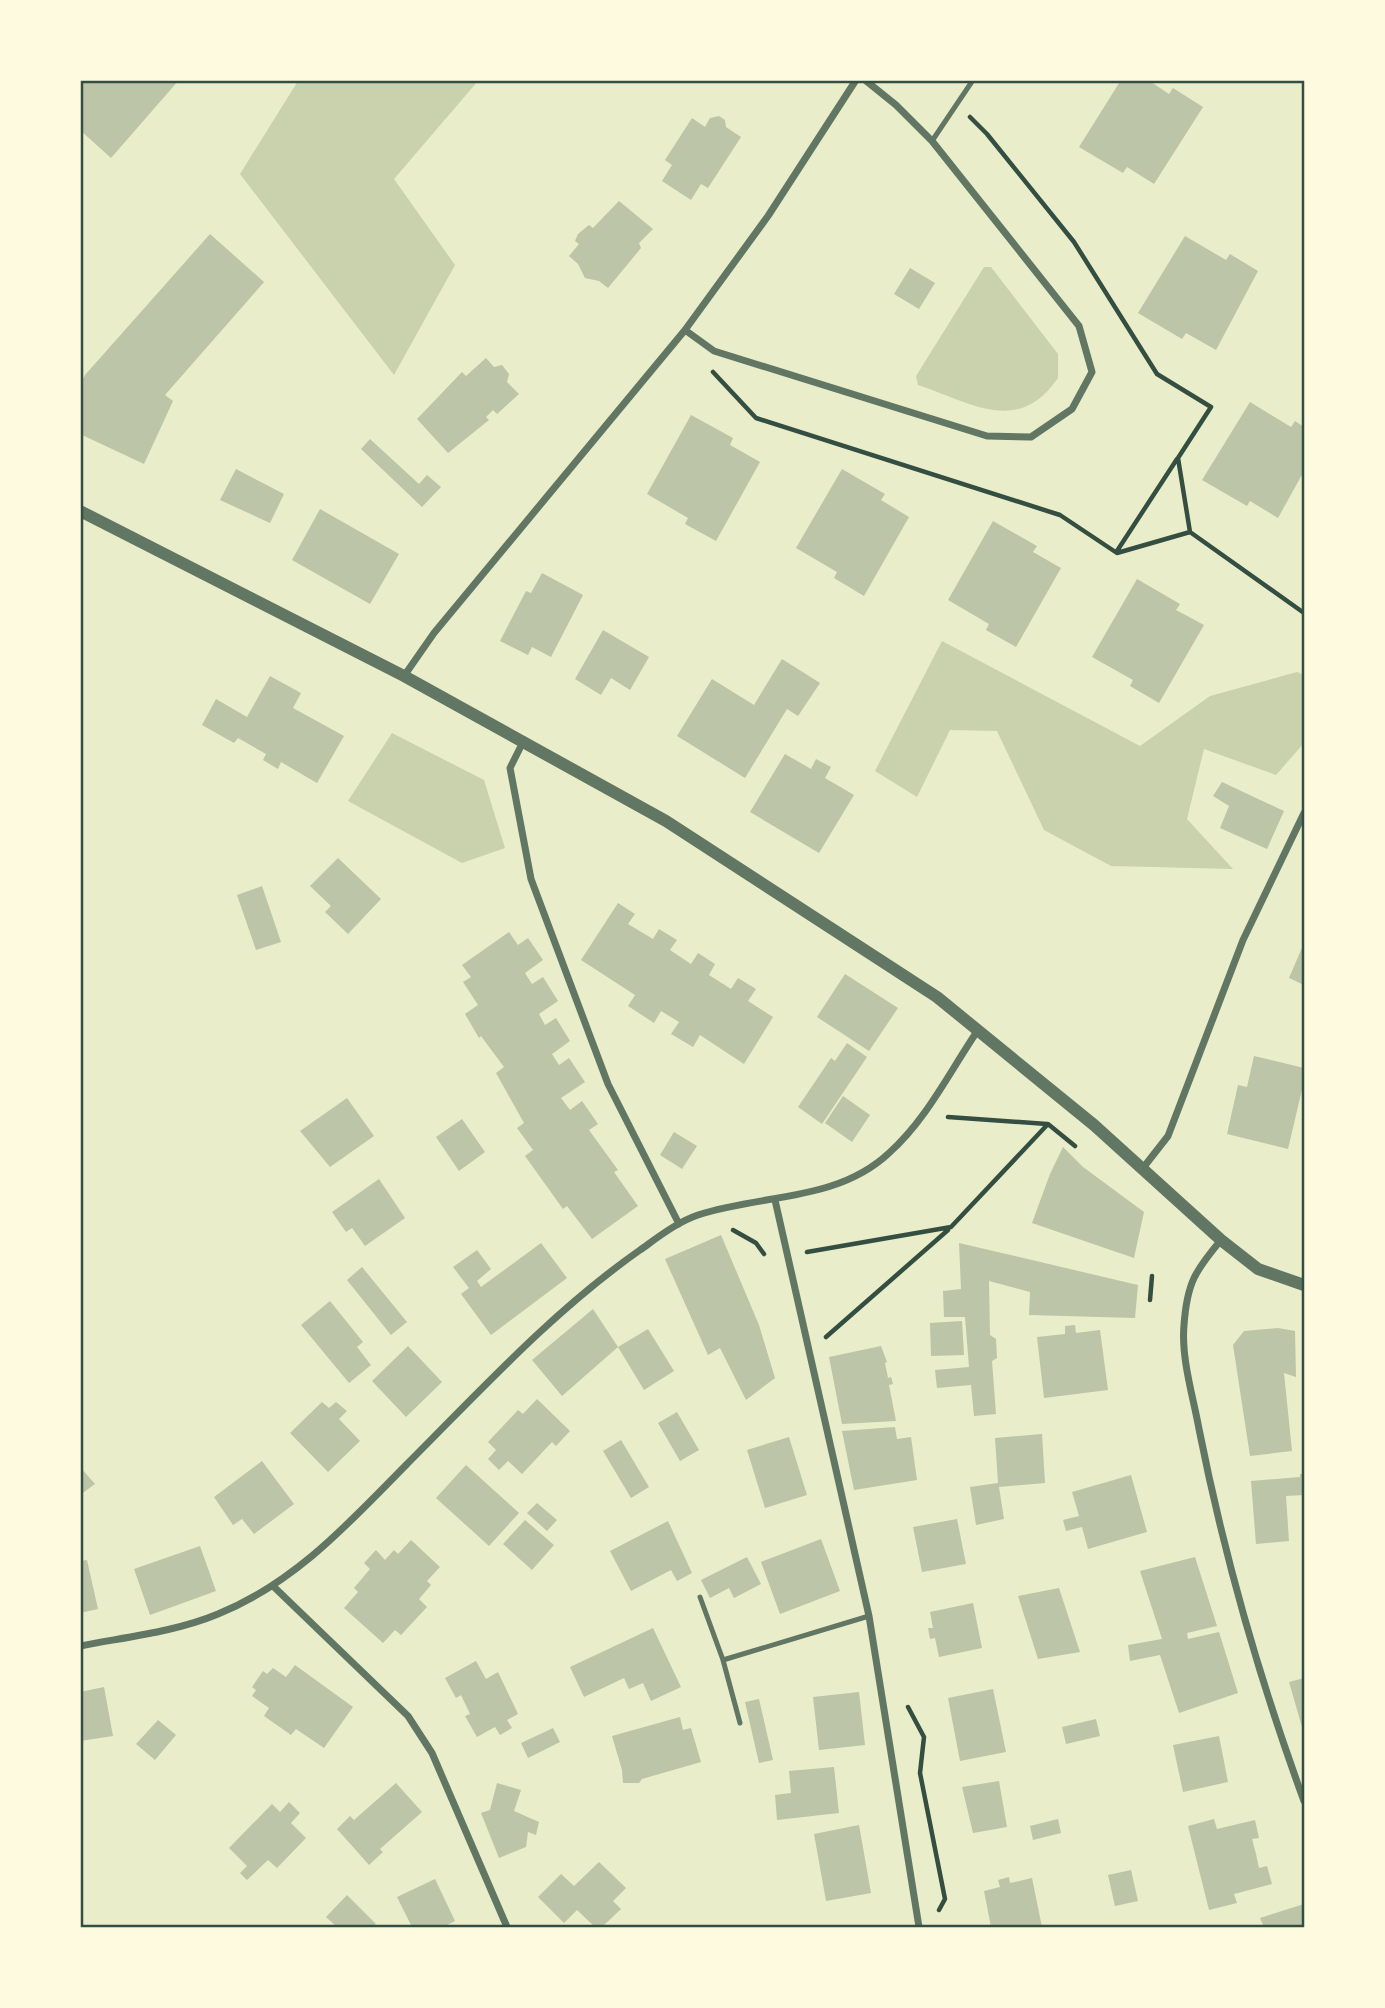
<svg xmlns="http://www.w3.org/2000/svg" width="1385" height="2008" font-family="'Exo 2',sans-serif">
<rect width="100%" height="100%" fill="#e9edc9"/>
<path fill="#cad2ad" d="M298,81H478L394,179L455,265L394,375L240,174Z
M984,267H991L1058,354V378C1018,436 972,403 918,385L916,376Z
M942,641L1140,746L1210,696L1297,672L1304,675V743L1276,775L1204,749L1187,819L1233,869L1111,866L1044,830L997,731L950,730L917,797L875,771Z
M392,733L484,780L505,848L462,863L348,801Z"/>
<path fill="#bcc5a7" d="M80,80H179L111,158L80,130Z
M1121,80H1148L1169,94L1173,88L1203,107L1154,184L1127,167L1123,173L1079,147Z
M719,116L725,120L726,127L741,137L708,188L701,184L691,200L662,181L672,165L665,160L692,118L705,127L710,118Z
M619,201L653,229L639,243L641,248L608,288L599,281L585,278L578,264L569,256L579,244L575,241L578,234L589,225L593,228Z
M210,234L264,282L165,395L173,401L144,464L80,434V385L85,375Z
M1185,236L1226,260L1230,254L1258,271L1216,350L1186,333L1182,339L1138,313Z
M910,268L935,283L919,309L894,294Z
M486,358L494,367L502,365L509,374L507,382L519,394L497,414L493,410L486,417L489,420L448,453L417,419L462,372L466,376Z
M1250,402L1291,427L1295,421L1304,427V471L1278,518L1250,501L1247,506L1202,480Z
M691,415L733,438L730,445L760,462L716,541L685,524L688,518L647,494Z
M370,439L419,484L427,475L441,487L422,507L361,449Z
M236,469L284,494L270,523L220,500Z
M842,469L885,494L881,500L909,517L864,596L834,578L837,572L796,548Z
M320,509L399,554L370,604L292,560Z
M993,521L1037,546L1033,552L1061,568L1016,647L986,630L989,624L948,600Z
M542,573L583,595L551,657L532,647L528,655L500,641L526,591L531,593Z
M1137,579L1180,604L1176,610L1204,625L1159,703L1130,686L1133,680L1092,657Z
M603,630L649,657L630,690L611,678L601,695L575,679Z
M782,659L820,683L798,716L787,709L745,778L677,736L712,679L754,705Z
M270,676L301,693L293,708L344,736L317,783L281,762L278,769L263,760L266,754L238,738L234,743L202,725L216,699L247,717Z
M785,754L811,769L816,759L831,767L825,778L854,795L819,853L750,812Z
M1222,782L1284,811L1267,849L1220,828L1229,806L1213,796Z
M338,858L381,899L348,934L325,912L331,906L310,886Z
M262,886L281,942L256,950L237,895Z
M618,903L635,914L628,924L653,939L659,929L677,940L670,950L691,964L698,953L715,964L709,975L731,989L738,978L756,989L748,1001L773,1017L744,1064L700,1035L693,1047L671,1034L679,1022L661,1011L654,1023L628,1006L635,995L581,960Z
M509,932L518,945L528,938L543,960L525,973L532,984L543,977L558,1001L539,1014L545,1025L556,1018L570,1041L552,1054L559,1065L569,1058L585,1082L561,1098L570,1110L582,1101L598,1124L589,1130L618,1170L614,1172L638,1206L592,1239L567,1206L563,1209L525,1156L533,1150L517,1128L524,1123L496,1073L504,1067L481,1036L479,1038L465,1014L478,1005L463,982L471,977L462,965Z
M1304,943V985L1289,978Z
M845,974L898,1008L869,1051L817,1017Z
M847,1043L867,1057L822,1124L798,1107L831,1058L835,1061Z
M1254,1056L1304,1068V1081L1288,1149L1227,1134L1238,1085L1247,1087Z
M843,1096L870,1115L852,1142L825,1123Z
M347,1098L374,1136L330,1167L300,1131Z
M462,1119L485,1152L459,1171L436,1137Z
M674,1132L697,1146L682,1169L660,1155Z
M1063,1147L1083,1167L1144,1212L1134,1258L1032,1223L1050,1174Z
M379,1179L405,1218L365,1246L352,1228L346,1232L332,1212Z
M721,1235L759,1325L775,1378L746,1400L720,1348L708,1355L665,1259Z
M541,1243L567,1278L491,1335L461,1294L469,1288L453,1267L477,1250L491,1269L477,1281L481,1287Z
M959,1243L1138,1285L1135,1318L1029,1315L1030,1292L989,1281L990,1335L996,1339L997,1358L992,1361L996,1414L974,1416L971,1385L937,1388L935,1370L969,1367L965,1317H944L943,1291L961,1289Z
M362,1267L407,1322L391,1335L347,1280Z
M330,1301L363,1342L357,1347L371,1365L349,1383L301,1325Z
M593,1309L618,1347L562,1396L532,1360Z
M962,1321L964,1355L931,1356L930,1323Z
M1075,1325L1076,1333L1100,1330L1108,1390L1044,1398L1037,1337L1065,1334V1326Z
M1278,1328L1295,1331L1296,1377L1284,1373L1292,1451L1250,1456L1233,1345L1244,1331Z
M648,1329L674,1371L644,1390L618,1347Z
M408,1346L442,1382L406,1417L372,1381Z
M881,1346L887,1362L885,1363L888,1378L891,1377L893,1384L889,1385L896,1421L842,1424L829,1357Z
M537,1399L570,1431L556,1446L552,1442L522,1474L508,1461L499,1470L488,1459L496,1450L488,1442L518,1410L523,1414Z
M322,1402L329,1408L336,1402L347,1411L339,1419L360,1441L328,1472L290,1433Z
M677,1412L699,1450L680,1461L658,1423Z
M895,1427L897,1439L911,1437L917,1480L854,1490L842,1431Z
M1042,1434L1045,1483L999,1487L1004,1519L976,1525L970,1487L998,1483L995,1438Z
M789,1437L807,1495L765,1508L747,1450Z
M621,1440L649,1487L631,1498L603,1451Z
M262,1461L294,1504L254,1534L242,1519L233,1525L214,1497Z
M466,1465L519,1513L489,1546L436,1498Z
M80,1467L95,1484L80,1495Z
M1300,1474H1304V1495L1286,1496L1289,1541L1256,1544L1251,1481L1300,1477Z
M1131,1475L1147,1532L1088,1549L1082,1527L1066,1531L1063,1520L1079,1516L1072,1492Z
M537,1503L557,1520L547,1531L527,1513Z
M957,1519L966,1564L922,1572L913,1527Z
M525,1520L554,1545L532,1570L503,1544Z
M668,1521L692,1573L677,1581L671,1570L631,1591L610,1551Z
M821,1539L840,1591L780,1614L761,1562Z
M411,1540L440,1567L427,1581L431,1585L419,1599L427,1607L401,1635L395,1630L383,1643L344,1608L358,1592L354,1588L370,1569L364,1563L376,1550L385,1560L394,1550L398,1554Z
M200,1546L216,1591L150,1615L134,1569Z
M747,1557L761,1584L734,1598L729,1588L710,1598L701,1580Z
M1195,1557L1217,1626L1187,1633L1188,1639L1219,1632L1238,1693L1179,1713L1160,1655L1130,1661L1128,1645L1162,1639L1140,1571Z
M87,1560L98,1609L80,1613V1561Z
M1059,1588L1080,1652L1038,1659L1018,1596Z
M973,1603L982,1648L939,1657L935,1638L930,1639L928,1628H933L930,1612Z
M653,1628L681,1687L651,1701L643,1683L629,1689L624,1678L584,1697L570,1667Z
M476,1661L486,1679L498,1672L518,1714L507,1720L512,1728L500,1735L495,1727L477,1737L465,1716L470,1714L461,1695L456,1698L445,1678Z
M295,1665L353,1707L324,1748L296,1729L291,1735L264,1716L269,1708L252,1696L256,1690L252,1687L263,1671L267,1674L273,1668L286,1677Z
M1304,1678V1734L1289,1682Z
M104,1687L113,1736L80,1741V1692Z
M993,1689L1006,1752L960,1761L948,1698Z
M859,1692L865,1745L819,1750L813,1697Z
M759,1699L773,1760L759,1763L745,1702Z
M680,1717L683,1730L691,1728L701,1762L642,1779L639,1783H623L622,1770L612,1736Z
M1096,1719L1100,1736L1066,1744L1062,1727Z
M158,1720L176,1735L155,1760L136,1744Z
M553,1728L560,1742L528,1758L521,1743Z
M1219,1736L1228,1782L1183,1792L1173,1745Z
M834,1767L839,1813L777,1820L775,1795L791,1793L789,1771Z
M999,1781L1007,1827L973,1833L962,1787Z
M396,1783L422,1812L380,1849L383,1852L369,1865L337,1829L350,1816L354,1820Z
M497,1783L521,1790L514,1811L539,1822L536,1835L528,1832L526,1847L499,1858L481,1813L490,1810Z
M289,1802L300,1813L291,1823L306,1838L277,1868L268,1860L247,1880L240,1873L247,1866L229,1848L272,1804L280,1812Z
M1058,1819L1061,1833L1033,1840L1030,1826Z
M1214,1819L1217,1829L1255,1820L1259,1838L1252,1839L1256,1854L1259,1868L1267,1866L1272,1884L1234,1894L1237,1903L1209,1910L1188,1826Z
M859,1825L871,1893L826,1901L814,1834Z
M599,1862L626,1888L613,1901L621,1909L602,1927H595L577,1910L564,1923L538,1897L561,1874L574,1886Z
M1131,1870L1138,1901L1115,1906L1108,1875Z
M1009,1877L1010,1883L1032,1878L1042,1927H991L984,1891L1000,1887L998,1880Z
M435,1879L455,1921L443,1927H412L397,1897Z
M347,1895L376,1924L372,1927H337L326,1917Z
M1304,1904V1927H1264L1260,1918Z"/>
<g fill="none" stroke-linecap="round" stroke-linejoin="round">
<path stroke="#344e41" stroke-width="4.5" d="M970,117L987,134L1074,242L1157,374L1211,407L1178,458L1190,532
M713,372L756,418L1060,515L1117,553L1190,532L1304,613
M1117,551L1177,459
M948,1117L1047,1124
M733,1230L756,1243L764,1254
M807,1252L951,1227L1048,1124L1075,1146
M1150,1300L1152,1276
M826,1337L948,1230
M908,1707L924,1737L920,1773L945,1899L939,1910"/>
<path stroke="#617663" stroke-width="5" d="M932,141L973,80
M700,1597L723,1660L740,1723
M723,1660L869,1616"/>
<path stroke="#617663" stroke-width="7" d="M685,330L714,351L987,436L1031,437L1072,409L1092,372L1079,326L932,141L896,105L865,80
M404,676L434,633L685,330L768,216L856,80
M524,740L510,768L531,879L608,1084L679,1224
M1143,1168L1168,1136L1243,940L1304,813
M775,1200L869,1616L919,1927
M1221,1240C1195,1271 1187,1283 1184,1325C1181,1358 1193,1396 1199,1429C1224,1555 1260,1681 1304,1801
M273,1586L408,1716L432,1753L507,1927
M80,1646C126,1637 175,1632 218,1614C295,1583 350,1522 407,1464C482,1389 553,1311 640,1250C657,1238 677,1222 698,1215C761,1194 837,1202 889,1153C927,1119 950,1071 978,1030"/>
<path stroke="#617663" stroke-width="12" d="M80,511L404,676L666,821L937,997L1094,1125L1221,1240L1258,1269L1304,1285"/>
</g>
<rect width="1385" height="2008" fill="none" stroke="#fefae0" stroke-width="164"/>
<rect x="82" y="82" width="1221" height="1844" fill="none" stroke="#344e41" stroke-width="2.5"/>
</svg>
